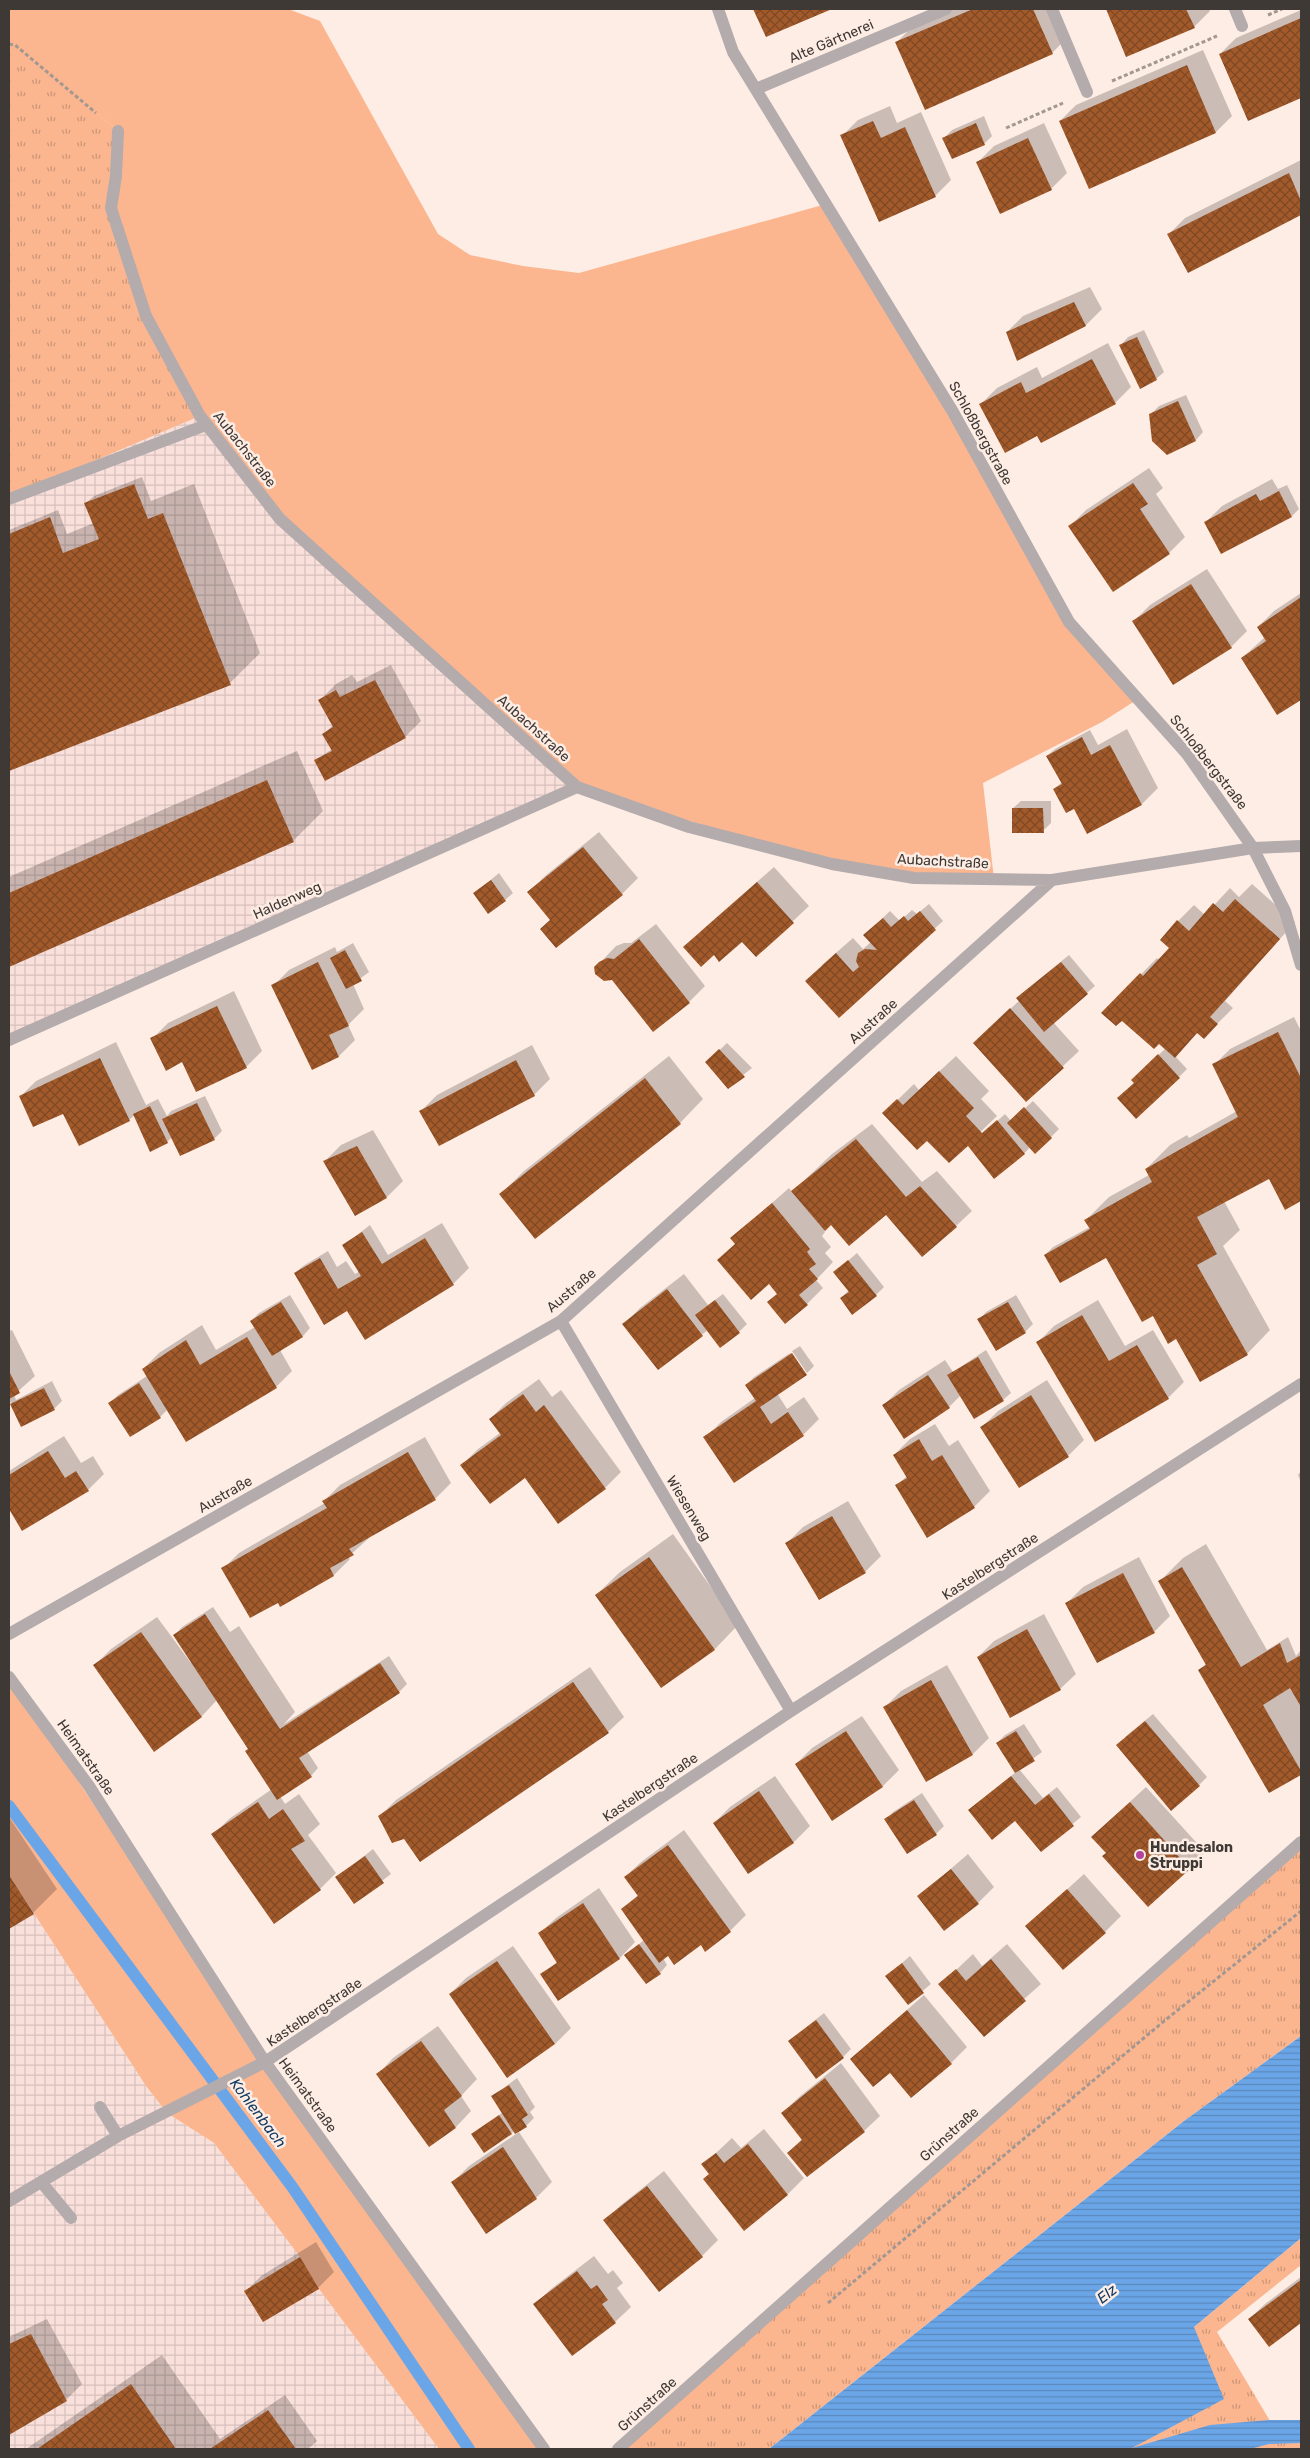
<svg xmlns="http://www.w3.org/2000/svg" width="1310" height="2458" font-family="Rubik,sans-serif">
<defs>
<pattern id="industrial-grid" width="8" height="8" patternUnits="userSpaceOnUse" patternTransform="scale(1.25)"><rect width="8" height="8" fill="#fae0db"/><path d="M0 4h8M4 0v8" fill="none" stroke="#d7c1bd"/></pattern>
<pattern id="park-tufts" width="24" height="20" patternUnits="userSpaceOnUse" patternTransform="scale(1.25)"><rect width="24" height="20" fill="#fbb690"/><path d="M3 7l-1-3M5 7V3M7 7l1-3M15 17l-1-3M17 17v-4M19 17l1-3" fill="none" stroke="#cd9576"/></pattern>
<pattern id="water-rules" width="6" height="5" patternUnits="userSpaceOnUse" patternTransform="scale(1.25)"><rect width="6" height="5" fill="#6aa6e7"/><path d="M0 2.5h6" fill="none" stroke="#5988bc"/></pattern>
<pattern id="building-cross-hatch" width="8" height="8" patternUnits="userSpaceOnUse" patternTransform="scale(1.25)"><rect width="8" height="8" fill="#a35a2a"/><path d="M0 0l8 8M0 8l8-8" fill="none" stroke="#7f4824"/></pattern>
</defs>
<rect width="100%" height="100%" fill="#feede4"/>
<path fill="url(#industrial-grid)" d="M200,416L577,787L9,1040V497Z
M9,1875L146,2086L167,2113L214,2143L300,2257L263,2322L319,2289L439,2449H9Z"/>
<path fill="#fbb690" d="M9,9H288L320,21L438,234L470,255L523,266L579,273L826,204L1069,622L1138,699L1102,722L983,783L994,879L914,878L832,864L577,787L280,519L200,416L146,316L111,208L118,131L15,46L9,44Z
M9,1677L265,2062L544,2449H439L319,2289L263,2322L244,2291L300,2257L214,2143L167,2113L146,2086L9,1875Z"/>
<path fill="url(#park-tufts)" d="M9,44L15,45L118,131L111,208L146,316L200,416L9,497Z
M1301,1842V2036L1184,2121L769,2449H618Z
M1301,2238V2265L1217,2332L1276,2431H1301V2449H1106L1194,2327Z"/>
<path fill="url(#water-rules)" d="M1301,2036V2238L1194,2327L1224,2399L1132,2448L1210,2425L1269,2420H1301V2443L1269,2444L1250,2449H769L1184,2121Z"/>
<path fill="#0003" d="M755,9H829L766,36Z
M954,9H1056L1068,37L1052,53L897,42L913,26Z
M1108,9H1209L1210,11L1194,27L1127,55Z
M1301,10V97L1249,120L1220,54L1236,38Z
M1203,50L1232,116L1216,132L1089,187L1060,121L1076,105Z
M890,106L897,123L921,112L951,180L935,196L842,136L858,120Z
M984,116L992,136L984,144L944,138L952,130Z
M1044,123L1067,173L1051,189L978,162L994,146Z
M1301,160V214L1188,271L1169,234L1185,218Z
M1090,287L1102,309L1086,325L1007,332L1023,316Z
M1144,330L1164,372L1156,379L1121,345L1128,337Z
M1108,343L1131,387L1115,403L1038,435L981,404L997,388L1037,367L1042,378Z
M1186,395L1203,432L1196,440L1167,454L1151,414L1159,406Z
M1149,468L1163,488L1156,494L1185,537L1169,553L1070,526L1086,510Z
M142,477L151,501L194,484L260,653L230,683L9,770V530L58,510L67,534L94,523L86,503L94,496Z
M1272,479L1278,489L1287,485L1299,509L1292,516L1206,522L1222,506Z
M1207,569L1247,631L1231,647L1134,621L1150,605Z
M1301,593V698L1278,713L1242,658L1265,637L1258,627L1274,611Z
M391,665L421,721L405,737L316,760L332,749L324,734L333,725L320,700L336,684L352,675L357,682Z
M1127,729L1158,788L1142,804L1087,832L1074,808L1054,789L1062,782L1047,756L1055,749L1090,730L1098,745Z
M297,751L323,811L293,841L9,965V877Z
M1021,801H1051V823L1043,831L1013,808Z
M599,832L638,878L622,894L551,920L529,892L545,876Z
M774,867L809,906L756,956L742,940L701,931Z
M499,873L513,893L505,900L475,893Z
M1252,884L1295,922L1225,1001L1233,1008L1204,1037L1198,1032L1175,1056L1187,1069L1179,1077L1135,1083L1132,1080L1166,1048L1122,1019L1103,1013L1157,958L1159,960L1170,948L1178,921L1194,905L1205,915L1230,888L1239,897Z
M929,904L943,921L839,1016L822,965L853,938L863,949L871,942L865,935L890,911L900,921L912,910L917,914Z
M656,924L705,986L689,1002L612,978L596,967L616,946L624,943H631Z
M353,943L369,972L353,984L364,1009L348,1025L355,1040L339,1056L313,1068L273,986L289,970L335,947L337,952Z
M1069,955L1095,986L1053,1022L1079,1051L1027,1100L974,1043L1020,1000L1018,998L1026,990Z
M234,991L262,1051L246,1067L183,1061L152,1039L168,1023Z
M1294,1017L1301,1031V1200L1285,1208L1270,1177L1224,1201L1240,1230L1223,1246L1270,1330L1247,1354L1177,1338L1153,1314L1106,1257L1045,1255L1053,1247L1090,1227L1086,1220L1109,1197L1149,1175L1146,1169L1170,1145L1187,1135L1189,1138L1237,1111L1214,1065L1230,1049Z
M116,1042L146,1105L158,1099L167,1116L171,1111L205,1096L222,1131L214,1139L172,1137L167,1142L135,1115L129,1120L63,1112L20,1097L36,1081Z
M727,1043L752,1068L728,1087L707,1062Z
M532,1045L550,1079L534,1095L421,1111L437,1095Z
M669,1056L703,1099L680,1123L501,1194L524,1171Z
M956,1056L989,1091L981,1099L997,1116L949,1162L927,1139L884,1113L914,1084L919,1090Z
M1033,1101L1059,1129L1051,1137L1030,1147L1024,1154L977,1139L1005,1114L1011,1121Z
M872,1124L922,1182L937,1171L972,1211L956,1226L886,1213L831,1224L824,1230L825,1232L822,1236L831,1247L825,1253L833,1262L816,1280L823,1288L807,1304L778,1294L732,1238L789,1188L792,1192L832,1154Z
M373,1130L403,1181L387,1197L356,1215L325,1161L341,1145Z
M442,1223L469,1268L453,1284L348,1310L295,1273L303,1266L328,1251L337,1267L346,1261L355,1274L360,1271L344,1245L370,1225L388,1255Z
M857,1253L884,1287L876,1295L841,1298L849,1290L835,1272Z
M684,1274L708,1305L723,1294L747,1324L739,1332L708,1330L658,1368L624,1324L640,1308Z
M290,1295L310,1328L303,1336L280,1350L292,1371L276,1387L168,1409L160,1417L130,1435L110,1403L118,1395L147,1376L143,1369L159,1353L202,1325L216,1350L255,1327L251,1321L259,1313Z
M1016,1295L1033,1324L1025,1332L979,1320L986,1312Z
M1098,1300L1125,1346L1153,1330L1184,1382L1168,1398L1038,1342L1054,1326Z
M12,1330L35,1376L14,1395L16,1400L52,1381L62,1401L54,1409L22,1425L11,1402L9,1404V1331Z
M800,1346L814,1366L807,1373L792,1351Z
M986,1350L1011,1393L1003,1400L961,1395L949,1407L883,1406L899,1390L945,1360L953,1372Z
M790,1353L805,1374L777,1393L787,1409L804,1397L819,1419L803,1435L705,1438L721,1422L755,1398L746,1385L754,1377Z
M539,1379L552,1397L561,1390L621,1472L605,1488L462,1465L478,1449L500,1433L490,1419L506,1403Z
M1047,1380L1084,1440L1068,1456L982,1427L998,1411Z
M935,1424L949,1446L958,1440L990,1491L974,1507L897,1485L907,1476L894,1455L910,1439Z
M64,1436L81,1463L93,1456L104,1474L88,1490L23,1529L9,1507V1471Z
M425,1437L451,1483L435,1499L368,1537L369,1538L348,1557L350,1559L334,1575L281,1605L279,1601L223,1569L239,1553L325,1503L324,1501L340,1485Z
M1301,1471V1482L1298,1475Z
M848,1501L881,1556L865,1572L819,1599L787,1543L803,1527Z
M673,1534L738,1625L715,1649L661,1686L596,1595L620,1572Z
M1206,1544L1267,1650L1288,1637L1296,1656L1301,1650V1773L1270,1791L1199,1670L1207,1663L1159,1582L1183,1558Z
M1139,1557L1170,1616L1154,1632L1067,1603L1083,1587Z
M213,1607L230,1632L239,1626L295,1712L284,1724L389,1656L407,1684L399,1692L307,1751L318,1768L311,1776L280,1796L285,1804L299,1794L320,1824L308,1835L336,1873L320,1889L213,1835L229,1819L272,1789L249,1748L217,1700L202,1716L154,1750L95,1665L111,1649L157,1617L191,1663L192,1662L175,1635L182,1627Z
M1044,1614L1076,1674L1060,1689L978,1657L994,1641Z
M947,1665L989,1738L973,1754L926,1780L885,1707L901,1691Z
M590,1667L624,1717L608,1732L380,1816L396,1800Z
M1153,1714L1207,1777L1199,1785L1125,1737Z
M862,1716L899,1770L883,1786L832,1819L796,1764L812,1748Z
M1024,1724L1042,1752L1019,1769L1043,1798L1057,1787L1081,1817L1041,1850L1016,1819L969,1810L1016,1772L997,1743L1005,1735Z
M775,1776L810,1826L794,1842L749,1872L714,1823L730,1807Z
M1146,1787L1205,1852L1189,1868L1107,1852L1109,1821Z
M922,1793L944,1826L936,1834L886,1820L893,1812Z
M9,1817L57,1889L33,1913L9,1927Z
M684,1830L746,1915L730,1931L706,1950L701,1943L668,1954L663,1958L667,1965L660,1973L626,1955L644,1940L622,1909L638,1895L625,1877L641,1862Z
M373,1849L391,1874L354,1902L336,1878Z
M968,1854L994,1887L978,1903L918,1897Z
M1084,1874L1121,1916L1105,1932L1043,1911Z
M599,1888L635,1942L620,1958L559,1999L542,1974L558,1961L540,1933L556,1918Z
M1007,1944L1041,1984L984,2035L940,1985L973,1954L982,1966Z
M513,1946L571,2028L555,2044L450,1994L466,1978Z
M910,1956L931,1984L908,2003L887,1976Z
M924,1995L967,2047L951,2063L890,2071L851,2059Z
M824,2013L851,2049L843,2057L789,2041Z
M438,2026L477,2079L461,2096L471,2111L456,2127L430,2146L378,2074L393,2058Z
M841,2063L880,2116L864,2131L788,2153L802,2139L783,2113L799,2097Z
M517,2078L535,2107L530,2112L534,2118L526,2126L511,2133L473,2135L503,2112L493,2096Z
M764,2129L804,2178L788,2194L744,2229L703,2165L732,2138L741,2148Z
M519,2132L552,2182L536,2198L453,2182L469,2166Z
M664,2171L718,2240L702,2256L605,2221L621,2205Z
M316,2242L334,2272L318,2288L245,2292L261,2276Z
M594,2256L608,2274L613,2270L623,2283L617,2288L631,2307L615,2322L535,2304L551,2289Z
M1301,2277V2321L1269,2346L1249,2319L1265,2304Z
M47,2319L82,2384L66,2400L9,2433V2337Z
M162,2355L220,2439L285,2395L317,2441L308,2449H26Z"/>
<g fill="none" stroke-linecap="round" stroke-linejoin="round">
<path stroke="#6aa6e7" stroke-width="12" d="M9,1806L293,2188L469,2449"/>
</g>
<path fill="url(#building-cross-hatch)" d="M753,9H832L766,37Z
M973,9H1033L1053,54L925,110L895,42Z
M1106,9H1186L1195,28L1126,57Z
M1301,18V98L1248,121L1219,54Z
M1187,65L1216,133L1089,189L1059,121Z
M873,121L881,138L905,127L936,197L879,222L840,135Z
M976,123L985,145L952,159L942,138Z
M1028,138L1052,190L1000,214L976,162Z
M1289,173L1301,201V215L1188,273L1167,234Z
M1074,302L1086,326L1017,361L1006,332Z
M1137,337L1157,380L1140,389L1119,345Z
M1092,359L1116,404L1041,443L1037,436L1005,453L979,404L1021,382L1026,393Z
M1178,401L1196,441L1167,455L1152,441L1149,414Z
M1133,483L1148,504L1140,509L1170,554L1113,592L1068,526Z
M134,484L148,519L163,513L231,685L9,771V534L50,517L63,553L99,539L84,503Z
M1279,491L1292,517L1221,554L1204,522L1256,494L1260,501Z
M1191,584L1232,648L1173,685L1132,621Z
M1301,597V700L1277,715L1241,658L1266,641L1257,627Z
M375,680L406,738L325,781L314,760L332,751L322,734L333,727L318,700L336,690L340,697Z
M1082,737L1091,755L1110,745L1142,805L1087,834L1074,809L1066,813L1053,789L1062,784L1046,756Z
M267,780L294,842L9,967V893Z
M1012,808H1043L1044,833H1012Z
M583,847L623,895L556,948L540,929L550,920L527,892Z
M491,880L506,901L488,914L473,893Z
M757,882L794,923L756,957L742,942L719,962L714,955L701,967L683,947Z
M1235,899L1280,939L1210,1017L1218,1024L1204,1039L1197,1033L1175,1058L1159,1044L1154,1049L1122,1021L1116,1026L1101,1013L1140,973L1143,976L1169,948L1160,940L1177,920L1189,931L1213,903L1223,912Z
M920,911L936,930L839,1018L805,981L836,953L853,972L859,967L856,961L858,953L865,949L877,950L863,935L883,918L891,927L904,916L908,921Z
M639,939L690,1003L653,1032L612,980L604,981L595,974L594,967L599,962L607,958L614,959Z
M345,950L362,981L346,989L330,958Z
M318,962L349,1026L329,1035L339,1057L312,1070L271,985Z
M1061,962L1088,994L1044,1032L1016,998Z
M217,1006L247,1068L196,1092L182,1062L166,1071L150,1038Z
M1010,1008L1064,1068L1026,1102L973,1043Z
M1278,1032L1301,1078V1201L1285,1210L1269,1179L1197,1217L1217,1254L1197,1265L1248,1355L1200,1382L1176,1339L1168,1344L1153,1316L1142,1322L1106,1258L1060,1283L1044,1255L1090,1229L1084,1220L1152,1182L1145,1169L1238,1117L1212,1064Z
M719,1049L745,1077L728,1089L705,1062Z
M1158,1054L1180,1078L1136,1119L1117,1098L1134,1083L1131,1080Z
M100,1058L130,1121L79,1146L63,1114L33,1127L19,1096Z
M516,1060L535,1096L439,1146L419,1111Z
M939,1071L974,1108L966,1116L982,1133L997,1120L1025,1154L994,1179L968,1146L949,1163L927,1141L917,1150L882,1113L897,1099L903,1105Z
M645,1078L681,1124L535,1239L499,1194Z
M197,1103L215,1140L180,1156L162,1119Z
M150,1106L168,1143L150,1152L133,1114Z
M1024,1107L1052,1138L1035,1154L1007,1123Z
M856,1139L906,1197L920,1186L957,1227L922,1257L886,1215L849,1246L831,1225L825,1231L791,1191Z
M357,1146L387,1198L355,1216L323,1161Z
M772,1203L810,1249L807,1252L816,1264L809,1269L818,1279L799,1295L808,1305L785,1324L767,1302L777,1294L769,1284L751,1300L717,1260L735,1244L730,1238Z
M362,1232L382,1264L425,1238L454,1285L365,1340L347,1311L324,1325L294,1273L320,1258L338,1289L361,1276L342,1245Z
M848,1260L877,1296L852,1315L840,1298L849,1292L833,1272Z
M667,1289L703,1336L658,1370L622,1324Z
M715,1300L740,1333L720,1348L695,1315Z
M281,1302L303,1337L272,1356L250,1321Z
M1008,1302L1026,1333L996,1351L977,1319Z
M1082,1315L1109,1361L1137,1345L1169,1399L1095,1442L1036,1342Z
M247,1337L277,1388L186,1442L142,1369L186,1340L200,1365Z
M792,1353L807,1375L760,1407L771,1424L788,1412L804,1436L734,1483L703,1437L756,1401L745,1385Z
M978,1357L1004,1401L974,1419L947,1375Z
M9,1371L20,1393L9,1399Z
M928,1375L950,1408L904,1439L882,1405Z
M139,1383L161,1418L130,1437L108,1403Z
M44,1388L55,1410L21,1427L10,1404Z
M523,1394L536,1412L544,1405L606,1489L558,1524L525,1478L490,1504L460,1465L501,1435L489,1419Z
M1031,1395L1069,1457L1019,1488L980,1427Z
M919,1439L932,1461L942,1455L975,1508L927,1538L895,1485L907,1478L893,1455Z
M48,1451L65,1478L76,1471L89,1491L22,1531L9,1509V1475Z
M408,1452L436,1500L349,1549L354,1555L330,1568L334,1576L280,1607L278,1603L250,1618L221,1568L327,1508L322,1501Z
M832,1516L866,1573L819,1600L785,1543Z
M649,1557L715,1650L661,1688L595,1595Z
M1182,1567L1241,1667L1280,1643L1287,1663L1301,1655V1707L1290,1688L1263,1705L1301,1771V1775L1269,1793L1198,1670L1206,1665L1158,1581Z
M1123,1573L1155,1633L1097,1663L1065,1603Z
M205,1614L280,1729L380,1663L400,1693L299,1758L312,1777L277,1800L245,1751L248,1749L173,1635Z
M1027,1629L1061,1690L1010,1718L977,1657Z
M141,1632L202,1717L154,1752L93,1665Z
M931,1680L973,1755L926,1782L883,1707Z
M573,1682L609,1733L420,1862L404,1839L392,1843L378,1816Z
M1145,1721L1200,1786L1171,1811L1116,1745Z
M846,1731L883,1787L832,1821L795,1764Z
M1016,1731L1035,1761L1015,1773L996,1743Z
M1011,1776L1035,1805L1049,1794L1074,1826L1041,1852L1015,1821L992,1840L968,1810Z
M759,1791L794,1843L748,1874L713,1823Z
M914,1800L937,1835L907,1854L884,1819Z
M258,1802L269,1819L283,1809L305,1841L291,1849L321,1890L274,1924L211,1834Z
M1130,1802L1190,1869L1148,1907L1102,1856L1106,1853L1091,1837Z
M668,1845L731,1932L705,1952L701,1945L674,1965L668,1956L659,1963L621,1909L638,1896L624,1877Z
M365,1856L384,1883L354,1904L335,1877Z
M951,1869L979,1904L944,1931L917,1896Z
M9,1875L34,1914L9,1929Z
M1067,1889L1106,1933L1063,1970L1025,1926Z
M583,1903L620,1959L558,2001L540,1974L557,1963L538,1933Z
M639,1944L661,1974L646,1984L624,1955Z
M991,1959L1026,2001L984,2037L938,1984L956,1969L966,1981Z
M497,1961L555,2044L507,2078L449,1994Z
M902,1963L924,1993L908,2005L885,1976Z
M907,2010L952,2064L911,2098L890,2073L873,2087L850,2059Z
M816,2020L844,2058L816,2079L788,2041Z
M421,2041L462,2096L444,2110L456,2128L429,2147L376,2074Z
M825,2078L865,2132L807,2177L787,2153L802,2140L781,2113Z
M509,2085L528,2115L522,2119L527,2127L515,2134L491,2096Z
M499,2115L512,2134L484,2153L471,2134Z
M748,2144L788,2195L744,2231L703,2179L709,2174L701,2164L716,2153L724,2163Z
M503,2147L537,2199L486,2234L451,2182Z
M647,2186L703,2257L659,2292L603,2220Z
M300,2257L319,2289L263,2322L244,2291Z
M577,2271L591,2289L597,2285L608,2300L602,2304L616,2323L572,2356L533,2304Z
M1301,2280V2323L1269,2347L1248,2319Z
M31,2334L67,2401L9,2435V2344Z
M131,2384L176,2449H37L79,2420Z
M268,2410L296,2449H210Z"/>
<g fill="none" stroke-linecap="round" stroke-linejoin="round">
<path stroke="#a39791" stroke-width="3" stroke-dasharray="4 2.5" stroke-linecap="butt" d="M1268,15L1282,9
M9,44L15,45L96,113
M1112,81L1217,36
M1006,128L1063,103
M828,2303L1163,2022L1301,1911"/>
<path stroke="#b3abac" stroke-width="12" d="M718,9L733,52L953,412L1069,622L1187,754L1253,848L1285,911L1301,965
M1052,9L1087,92
M1235,9L1242,26
M756,89L946,9
M118,131L116,176L111,208L146,316L200,416L280,519L577,787L689,827L832,864L914,878L1052,880L1253,848L1301,846
M9,499L206,425
M9,1040L577,787
M561,1321L791,1711
M9,1634L561,1321L1052,880
M9,1677L89,1786L265,2062L544,2449
M100,2107L118,2136
M42,2183L71,2218
M9,2201L118,2136L265,2062L791,1711L1301,1384
M618,2449L1301,1842"/>
</g>
<circle fill="#b3439f" stroke="#feede4" stroke-width="2" cx="1140" cy="1855" r="5"/>
<g text-anchor="middle" stroke-width="5" stroke-linejoin="round" paint-order="stroke">
<g font-size="14" fill="#3f3936" stroke="#feede4">
<text transform="translate(831 41) rotate(-23)" y="5">Alte Gärtnerei</text>
<text transform="translate(981 433) rotate(61)" y="5">Schloßbergstraße</text>
<text transform="translate(245 449) rotate(52)" y="5">Aubachstraße</text>
<text transform="translate(534 728) rotate(42)" y="5">Aubachstraße</text>
<text transform="translate(1209 762) rotate(52)" y="5">Schloßbergstraße</text>
<text transform="translate(943 861) rotate(3)" y="5">Aubachstraße</text>
<text transform="translate(287 900) rotate(-24)" y="5">Haldenweg</text>
<text transform="translate(873 1021) rotate(-42)" y="5">Austraße</text>
<text transform="translate(571 1290) rotate(-40)" y="5">Austraße</text>
<text transform="translate(225 1494) rotate(-30)" y="5">Austraße</text>
<text transform="translate(689 1508) rotate(59)" y="5">Wiesenweg</text>
<text transform="translate(990 1566) rotate(-33)" y="5">Kastelbergstraße</text>
<text transform="translate(86 1757) rotate(55)" y="5">Heimatstraße</text>
<text transform="translate(650 1787) rotate(-34)" y="5">Kastelbergstraße</text>
<text transform="translate(314 2012) rotate(-34)" y="5">Kastelbergstraße</text>
<text transform="translate(308 2095) rotate(54)" y="5">Heimatstraße</text>
<text transform="translate(949 2134) rotate(-42)" y="5">Grünstraße</text>
<text transform="translate(647 2404) rotate(-42)" y="5">Grünstraße</text>
</g>
<g font-size="14" font-weight="bold" fill="#3f3936" stroke="#feede4" text-anchor="start">
<text x="1150" y="1852">Hundesalon<tspan x="1150" dy="16">Struppi</tspan></text>
</g>
<g font-size="15" font-style="italic" fill="#0e3a63" stroke="#feede4">
<text transform="translate(258 2113) rotate(53)" y="5">Kohlenbach</text>
<text transform="translate(1107 2294) rotate(-38)" y="5">Elz</text>
</g>
</g>
<rect width="1310" height="2458" fill="none" stroke="#3f3936" stroke-width="20"/>
</svg>
